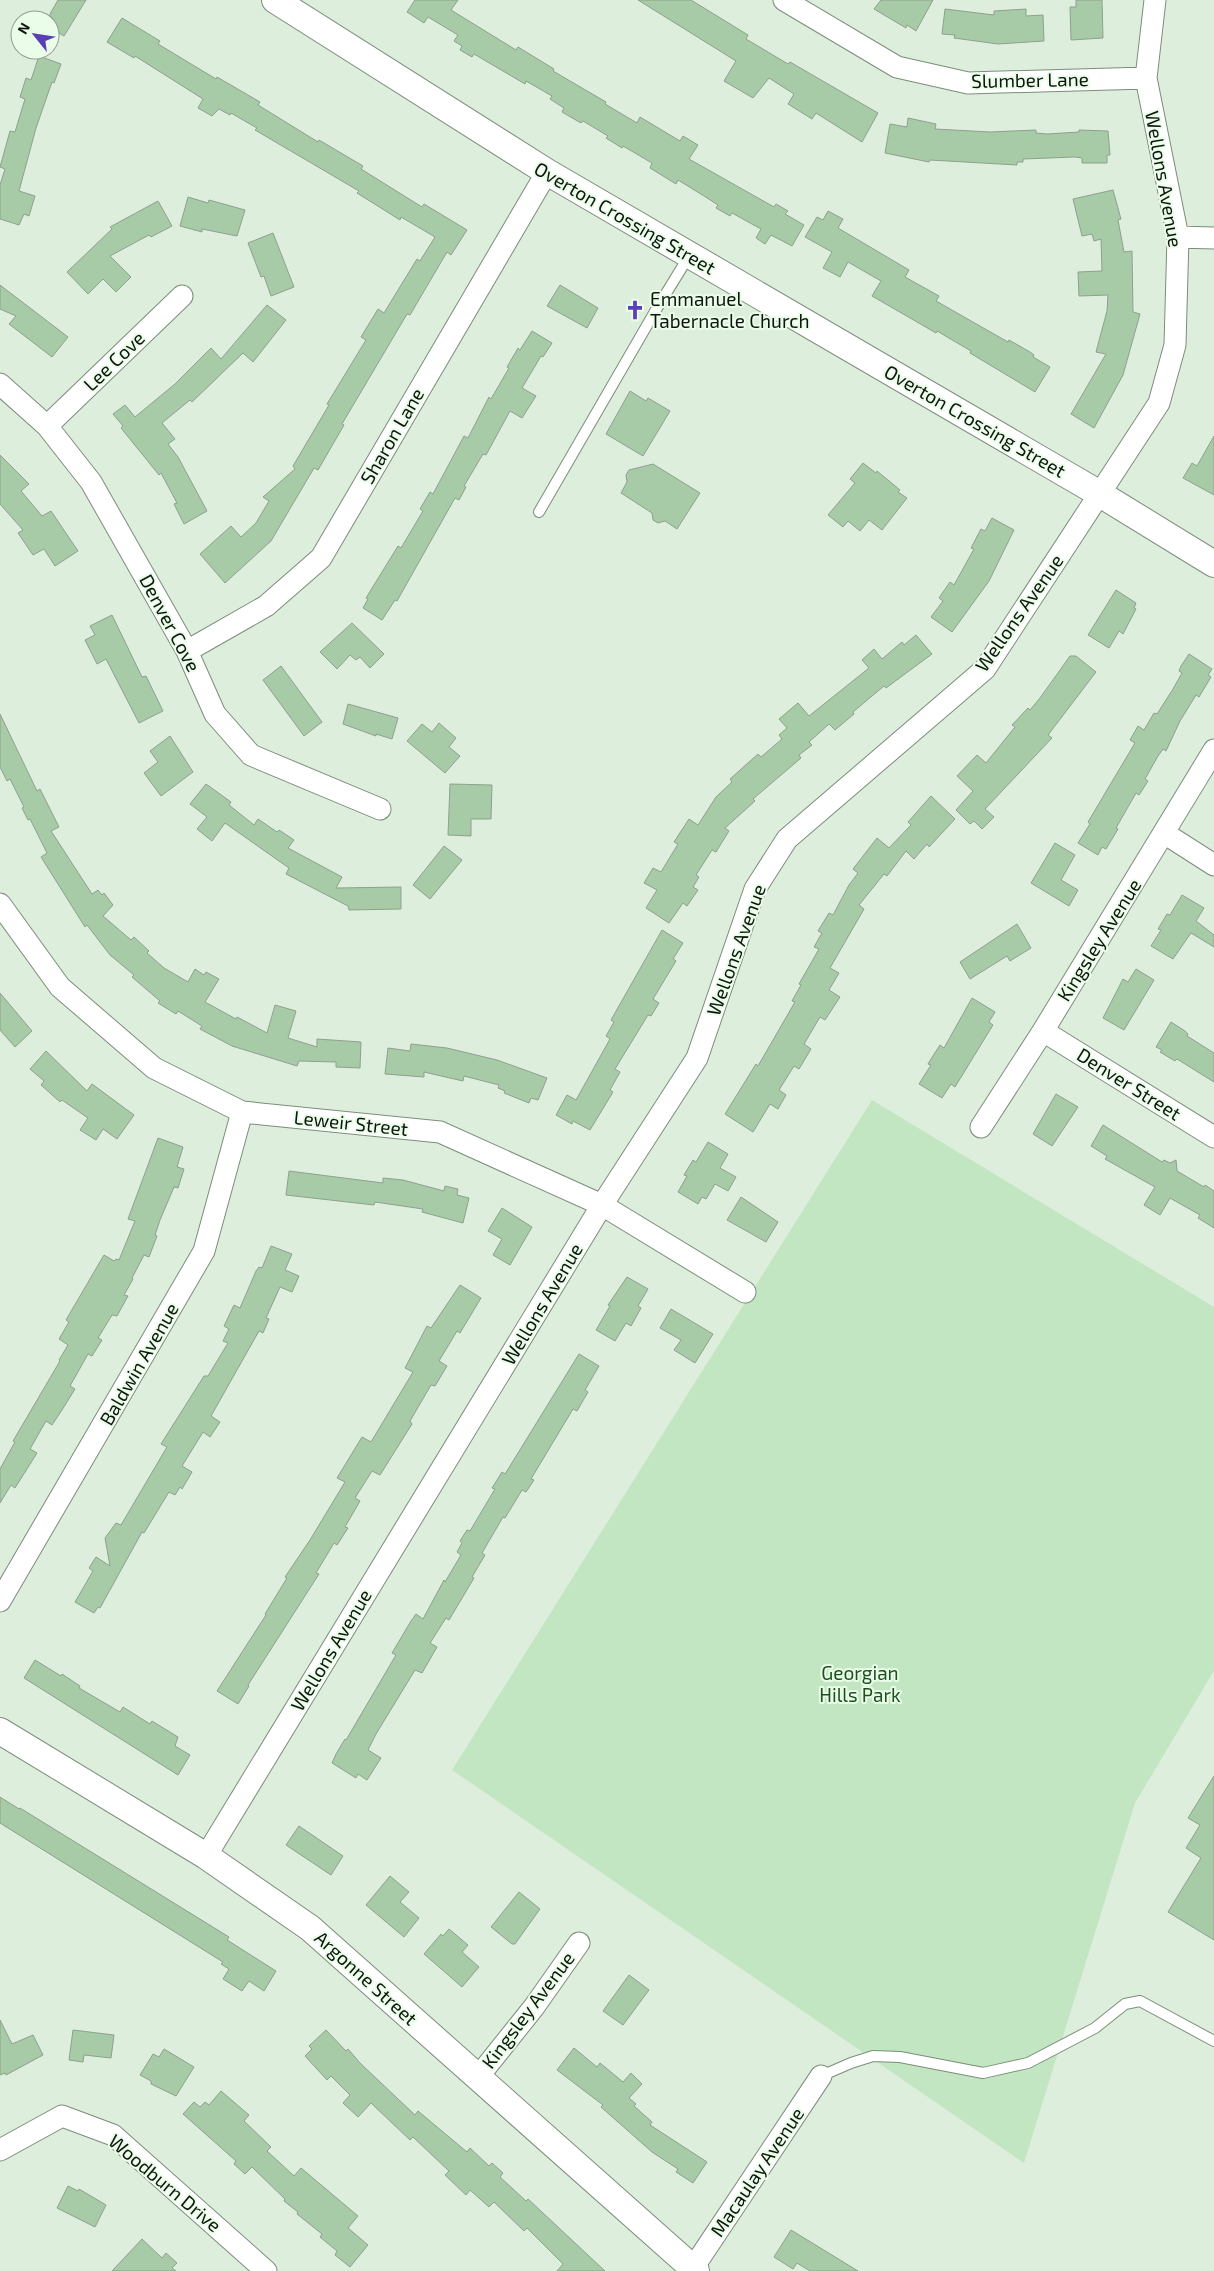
<svg xmlns="http://www.w3.org/2000/svg" width="1214" height="2271" font-family="'Exo 2',sans-serif">
<rect width="100%" height="100%" fill="#ddefdc"/>
<path fill="#c3e6c2" d="M872,1100L1214,1307V1671L1135,1803L1024,2163L452,1770Z"/>
<path fill="#a7cba6" stroke="#8ea08e" d="M58,0H86L64,36L50,28V14Z
M415,0H458L451,10L516,50L518,47L554,69L553,71L606,102L605,104L637,123L640,117L680,141L683,136L698,145L689,159L774,207L776,204L788,211L785,214L804,225L792,246L771,235L765,244L756,238L761,229L732,213L730,216L716,208L718,205L704,196L678,180L676,184L650,168L652,163L623,146L622,148L606,138L608,136L583,121L581,123L562,112L564,108L550,99L552,96L526,81L525,84L474,54L472,57L460,50L462,46L454,41L458,35L428,17L424,23L407,12Z
M638,0H691L748,35L746,39L788,64L790,62L878,113L862,142L816,113L812,119L788,104L794,94L769,78L753,98L724,81L736,61Z
M881,0H933L916,31L907,25L906,28L874,9Z
M1076,0H1102L1103,38L1071,40L1070,7H1076Z
M945,9L994,15V11L1026,9V16L1043,15L1044,41L998,44L954,38L955,35L942,34Z
M122,18L160,41L158,44L216,79L217,77L260,102L258,105L318,142L319,140L363,166L361,169L422,207L424,204L467,230L451,255L447,252L410,315L407,314L342,424L344,425L318,470L314,468L271,541L225,583L200,554L231,526L241,537L256,523L269,501L263,497L295,469L293,466L329,405L327,404L366,340L361,337L378,309L384,313L417,259L420,261L435,237L401,217L400,220L357,193L359,191L255,130L257,128L231,113L230,115L219,109L212,116L198,108L203,99L135,56L134,58L107,42Z
M39,56L61,64L54,83L52,82L36,128L19,191L35,196L29,216L24,214L19,225L0,219V185L5,169L0,167L10,131L15,132L25,99L20,97L26,78L31,80Z
M908,118L936,124L935,129L990,132L1036,130V133L1047,134L1079,132V130L1108,131L1110,155H1107V163H1082V158L1075,157L1023,159V162H1017V165L930,160L929,162L885,153L890,124L907,127Z
M1113,190L1121,219L1118,220L1124,252L1132,251L1133,312L1140,314L1123,375L1094,428L1071,414L1106,354L1096,352L1107,311L1108,295L1079,296L1078,272L1102,271L1101,239L1094,241L1092,234L1082,236L1073,199Z
M188,197L208,203L209,200L245,210L237,236L202,229V232L180,226Z
M158,201L172,226L151,237L149,235L110,256L131,277L116,292L103,279L88,294L67,272L112,229L110,227Z
M828,211L843,219L838,228L909,270L905,277L939,296L936,301L1008,342L1009,340L1030,352L1034,355L1033,357L1050,367L1035,392L970,353L971,351L937,331L936,333L872,296L881,281L848,262L840,277L823,268L832,252L805,237L817,217L823,220Z
M273,233L294,287L271,296L264,276L261,277L248,243Z
M0,285L68,337L52,357L9,324L16,316L0,309Z
M560,285L598,308L587,328L547,306Z
M267,305L286,320L253,362L243,353L192,402L190,400L162,423L175,439L168,444L178,457L207,511L184,524L174,504L177,503L161,473L159,475L121,428L123,426L113,414L125,405L135,417L175,384L211,348L221,359Z
M532,331L552,343L543,357L541,356L522,388L536,396L522,418L510,411L486,455L483,454L464,486L466,487L459,500L455,498L397,601L395,600L382,620L363,608L368,599L366,598L398,546L401,548L423,511L420,509L430,492L433,494L464,436L468,438L489,397L491,399L509,368L507,367L518,348L520,350Z
M630,391L646,401L648,398L670,411L643,456L606,434Z
M1214,436V495L1183,478L1192,463L1197,466Z
M0,455L29,484L21,491L42,516L51,511L78,551L55,566L44,549L33,555L18,533L23,530L0,504Z
M863,463L876,473L877,471L900,490L898,492L907,498L882,530L869,520L860,531L848,521L843,527L828,515L855,483L850,479Z
M653,464L700,493L677,529L665,521L658,523L653,520L652,513L621,493L627,482L626,475L629,470Z
M992,518L1014,530L989,581L952,632L931,617L943,601L939,598L950,582L954,585L974,549L971,548L981,529L985,531Z
M1116,590L1136,603L1134,608L1136,609L1123,634L1119,631L1109,648L1088,635Z
M112,615L142,677L146,676L163,711L139,723L106,659L97,664L85,640L95,635L90,626Z
M352,623L384,654L370,668L360,657L356,660L350,655L337,669L320,652Z
M916,635L932,654L886,688L884,686L853,712L854,714L835,730L829,724L809,742L812,745L799,755L801,758L753,799L755,801L725,828L729,831L716,852L712,850L696,875L699,877L693,887L698,890L687,906L683,903L669,923L646,908L657,890L644,883L653,868L661,872L678,844L674,842L689,819L698,825L716,797L732,782L730,779L758,754L761,757L782,739L779,735L787,728L779,719L798,703L809,716L869,668L862,660L874,649L882,659L902,642L904,645Z
M1189,654L1212,669L1208,675L1211,677L1199,697L1196,695L1180,721L1166,751L1163,749L1158,756L1145,779L1148,781L1139,795L1136,793L1116,828L1118,829L1106,849L1102,847L1098,855L1078,843L1090,824L1088,822L1135,743L1130,740L1138,726L1144,730L1154,713L1157,714L1173,689L1182,673L1179,671L1181,666Z
M1070,656H1076L1096,672L1048,735L1052,738L985,809L994,817L982,829L974,821L970,824L956,810L973,791L957,776L977,755L986,763L1015,727L1012,725L1028,708L1030,710L1040,698Z
M281,666L322,722L304,736L263,680Z
M348,704L398,718L392,739L376,734V736L343,724Z
M0,714L37,791L40,789L59,827L51,831L92,894L98,890L102,895L104,893L113,905L103,916L131,940L134,937L149,951L147,953L164,968L188,982L195,969L204,975L206,972L219,979L205,1002L236,1019L237,1017L267,1033L275,1005L296,1011L288,1038L317,1047V1039L361,1042L360,1068L336,1067V1062L299,1061L297,1066L232,1046L200,1029L202,1026L178,1011L176,1014L158,1003L160,1001L132,977L134,975L110,955L87,925L85,927L41,857L47,853L30,819L28,820L22,808L24,807L10,779L7,781L0,767Z
M439,723L456,738L449,747L460,756L445,773L407,741L422,724L432,732Z
M170,736L193,772L161,796L144,773L158,762L150,751Z
M206,784L231,802L229,805L254,825L258,819L277,832L279,830L294,840L288,848L342,877L336,888L401,887V909L349,910L348,906L286,874L289,868L225,823L212,841L197,829L207,817L190,804Z
M450,784L492,785L491,819H471V836L448,835Z
M931,796L955,819L929,847L927,844L914,859L906,851L887,876L884,874L859,905L864,909L830,968L839,973L829,990L840,997L825,1020L820,1017L804,1044L811,1049L799,1069L794,1066L779,1090L786,1095L778,1109L770,1104L753,1132L725,1114L756,1064L758,1066L795,1002L792,1001L801,985L799,984L819,949L814,947L822,933L818,931L829,913L833,915L849,885L858,873L853,869L877,838L889,848L911,825L908,822Z
M1055,843L1075,855L1061,880L1078,890L1069,906L1031,883Z
M444,846L462,860L430,899L413,885Z
M1182,895L1204,908L1196,921L1214,935V947L1191,933L1173,959L1151,946L1161,930L1158,929L1167,914L1170,915Z
M1017,924L1031,948L1010,961L1007,956L970,979L960,962Z
M662,930L683,943L673,959L676,961L653,999L659,1003L651,1016L648,1015L615,1069L620,1072L610,1090L613,1092L590,1130L573,1121L572,1124L556,1115L567,1095L576,1100L610,1039L606,1036L614,1022L611,1020Z
M1136,969L1154,980L1124,1030L1103,1018L1123,979L1128,982Z
M0,993L32,1031L15,1047L0,1030Z
M972,998L995,1012L989,1022L993,1025L955,1087L951,1084L942,1098L919,1084L931,1065L928,1064L931,1059L940,1045L944,1048Z
M1171,1022L1185,1031L1188,1034L1187,1036L1214,1053V1082L1177,1059L1175,1061L1160,1052L1162,1050L1156,1047Z
M411,1044L447,1048L497,1060L547,1078L538,1100L531,1098L529,1103L504,1093L505,1091L498,1088L499,1085L464,1076L463,1081L424,1072V1077L385,1074L388,1048L410,1051Z
M46,1051L87,1091L92,1084L134,1115L117,1139L103,1129L96,1140L80,1130L88,1118L62,1100L60,1102L41,1085L44,1081L30,1069Z
M1056,1094L1078,1107L1052,1146L1033,1134Z
M1103,1125L1162,1162L1164,1160L1170,1163L1176,1160L1177,1171L1204,1187L1205,1185L1214,1191V1228L1198,1218L1200,1215L1170,1198L1160,1215L1144,1205L1155,1187L1105,1159L1107,1156L1091,1146Z
M158,1138L183,1147L177,1167L184,1169L178,1188L174,1187L160,1220L155,1235L157,1236L149,1257L144,1255L132,1278L133,1279L124,1295L128,1296L117,1316L112,1315L98,1338L102,1340L92,1356L88,1354L70,1386L75,1389L62,1410L52,1425L46,1421L30,1449L37,1453L15,1488L11,1485L0,1503V1469L15,1442L13,1441L60,1361L59,1360L68,1345L59,1339L69,1322L66,1320L104,1255L114,1261L116,1259L119,1260L135,1221L128,1219Z
M708,1142L728,1154L720,1168L736,1177L728,1191L715,1184L706,1199L702,1197L698,1204L678,1192L687,1176L684,1175L693,1160L696,1162Z
M289,1171L383,1183V1178L403,1180L444,1191L445,1186L458,1189L457,1195L469,1198L463,1223L422,1212L423,1209L375,1202L374,1205L286,1195Z
M741,1197L778,1222L766,1242L727,1220Z
M502,1208L532,1227L510,1265L493,1255L502,1239L488,1231Z
M271,1246L292,1254L285,1270L299,1276L292,1292L280,1287L266,1318L269,1319L263,1333L259,1331L211,1416L220,1422L210,1437L203,1432L182,1466L192,1472L182,1489L180,1487L175,1495L169,1492L144,1533L142,1532L100,1608L98,1607L94,1613L75,1602L93,1571L89,1568L96,1557L110,1566L105,1538L116,1523L121,1525L167,1447L161,1444L204,1376H208L228,1343L223,1341L229,1329L224,1326L234,1305L240,1308L256,1271L259,1267L262,1268Z
M627,1277L648,1289L638,1306L641,1308L631,1326L626,1323L615,1341L596,1330L610,1306L608,1305Z
M460,1285L481,1298L460,1333L457,1331L439,1361L447,1366L435,1386L431,1385L410,1421L412,1424L380,1475L372,1471L355,1498L360,1501L345,1527L348,1528L337,1545L334,1543L316,1573L319,1574L248,1685L249,1686L238,1704L217,1691L266,1615L265,1614L287,1578L285,1577L310,1540L345,1482L337,1478L362,1437L371,1442L413,1372L405,1368L427,1326L431,1328Z
M671,1309L713,1334L695,1363L674,1350L681,1340L660,1328Z
M579,1354L599,1366L585,1390L588,1392L577,1411L573,1409L531,1479L534,1480L526,1492L522,1490L505,1518L503,1517L482,1553L485,1555L472,1577L474,1578L449,1620L446,1618L430,1643L437,1647L422,1673L415,1670L376,1734L368,1750L381,1758L367,1780L358,1774L356,1778L332,1763L336,1754L345,1739L346,1740L396,1655L392,1653L411,1621L416,1614L423,1619L444,1580L445,1582L461,1555L457,1552L462,1543L460,1541L467,1530L470,1531L495,1489L492,1488L502,1472L505,1474L510,1466Z
M35,1660L61,1676L62,1674L80,1686L79,1688L120,1712L123,1707L150,1724L152,1721L178,1737L175,1746L190,1755L178,1775L24,1678Z
M1214,1776V1940L1168,1912L1201,1858L1186,1848L1200,1825L1188,1818Z
M0,1797L19,1809L20,1808L229,1937L227,1940L276,1971L264,1991L249,1981L242,1991L223,1979L229,1969L221,1964L223,1962L0,1823Z
M299,1826L343,1856L331,1875L286,1845Z
M390,1876L409,1892L400,1902L419,1918L404,1937L366,1905Z
M519,1892L540,1909L515,1944H512L491,1927Z
M449,1929L468,1945L462,1952L479,1967L462,1987L424,1954L441,1934L443,1936Z
M629,1975L649,1990L623,2025L603,2011Z
M0,2020L12,2044L33,2035L43,2055L6,2075L5,2073L0,2075Z
M73,2030L114,2035L111,2058L84,2055L83,2062L69,2060Z
M326,2030L346,2051L348,2049L360,2063L415,2115L418,2111L467,2152L470,2148L489,2166L492,2163L503,2173L500,2177L526,2201L528,2199L605,2271H557L563,2264L527,2228L524,2231L494,2202L489,2207L470,2190L466,2195L445,2175L449,2171L413,2137L410,2140L371,2103L358,2117L343,2103L350,2095L331,2076L327,2080L305,2056L312,2049L309,2046Z
M574,2048L597,2067L600,2063L623,2082L631,2073L642,2084L629,2098L636,2104L634,2106L652,2122L650,2125L707,2162L693,2183L676,2172L678,2169L652,2152L601,2107L603,2105L557,2070Z
M164,2049L194,2067L176,2096L151,2084V2081L140,2075L153,2054L159,2057Z
M221,2091L249,2115L244,2121L271,2147L267,2151L294,2176L301,2168L358,2216L348,2228L368,2245L350,2267L335,2255L337,2251L320,2237L322,2234L297,2214L298,2212L284,2201L285,2199L252,2167L245,2174L234,2164L236,2161L183,2114L194,2102L200,2107L205,2102L209,2105Z
M68,2186L78,2191L79,2189L106,2205L95,2227L57,2208Z
M791,2230L858,2271H810L797,2263L793,2269L774,2257Z
M142,2239L162,2258L166,2253L177,2263L172,2268L176,2271H112Z"/>
<g fill="none" stroke-linecap="round" stroke-linejoin="round">
<defs>
<path id="service" d="M539,512L657,308L689,256
M821,2076L851,2063L873,2056L900,2057L983,2073L1028,2063L1095,2028L1125,2004L1140,2001L1214,2041"/>
<path id="minor" d="M784,0L897,67L968,83L1146,78
M1178,237L1214,238
M0,384L47,426L91,482L187,651L215,714L251,755L380,809
M47,426L182,296
M187,651L266,606L321,558L547,172
M1164,833L1214,865
M0,904L60,987L154,1068L242,1112L440,1132L602,1205L745,1292
M1043,1031L1214,1137
M981,1127L1043,1031L1214,750
M0,1601L204,1251L242,1112
M206,1856L602,1205L697,1058L755,889L787,839L985,669L1159,403L1175,345L1178,237L1146,78L1155,0
M478,2077L534,2007L579,1943
M0,2150L62,2116L113,2135L266,2271
M693,2268L821,2076"/>
<path id="tertiary" d="M275,0L547,172L1100,494L1214,564
M0,1731L206,1856L310,1928L696,2271"/>
</defs>
<use href="#service" stroke="#7c8d7b" stroke-width="12"/>
<use href="#minor" stroke="#7c8d7b" stroke-width="23"/>
<use href="#tertiary" stroke="#7c8d7b" stroke-width="28"/>
<use href="#service" stroke="#fff" stroke-width="10"/>
<use href="#minor" stroke="#fff" stroke-width="21"/>
<use href="#tertiary" stroke="#fff" stroke-width="26"/>
</g>
<defs>
<symbol id="church-bare" viewBox="-9 -9 18 18"><path d="M-1.2-6h2.4v3.5h3.3v2.4h-3.3V6h-2.4V-.1h-3.3v-2.4h3.3Z" fill="#5b3fb7" stroke="#eafde9" stroke-width="2.5" paint-order="stroke"/></symbol>
</defs>
<g fill-rule="evenodd">
<use href="#church-bare" x="621" y="296" width="28" height="28"/>
</g>
<g text-anchor="middle" stroke-width="4" stroke-linejoin="round" paint-order="stroke">
<g font-size="19" fill="#0e150e" stroke="#eafde9">
<text transform="translate(1030 80) rotate(-1)" y="7">Slumber Lane</text>
<text transform="translate(1164 179) rotate(80)" y="7">Wellons Avenue</text>
<text transform="translate(625 218) rotate(30)" y="7">Overton Crossing Street</text>
<text transform="translate(114 361) rotate(-44)" y="7">Lee Cove</text>
<text transform="translate(975 421) rotate(30)" y="7">Overton Crossing Street</text>
<text transform="translate(392 436) rotate(-60)" y="7">Sharon Lane</text>
<text transform="translate(1019 613) rotate(-55)" y="7">Wellons Avenue</text>
<text transform="translate(170 623) rotate(62)" y="7">Denver Cove</text>
<text transform="translate(1099 940) rotate(-58)" y="7">Kingsley Avenue</text>
<text transform="translate(736 950) rotate(-70)" y="7">Wellons Avenue</text>
<text transform="translate(1129 1084) rotate(32)" y="7">Denver Street</text>
<text transform="translate(351 1123) rotate(6)" y="7">Leweir Street</text>
<text transform="translate(542 1304) rotate(-59)" y="7">Wellons Avenue</text>
<text transform="translate(139 1364) rotate(-60)" y="7">Baldwin Avenue</text>
<text transform="translate(331 1650) rotate(-59)" y="7">Wellons Avenue</text>
<text transform="translate(366 1978) rotate(42)" y="7">Argonne Street</text>
<text transform="translate(528 2010) rotate(-53)" y="7">Kingsley Avenue</text>
<text transform="translate(757 2172) rotate(-56)" y="7">Macaulay Avenue</text>
<text transform="translate(165 2183) rotate(40)" y="7">Woodburn Drive</text>
</g>
<g font-size="19" fill="#0e150e" stroke="#eafde9" text-anchor="start">
<text x="650" y="306">Emmanuel<tspan x="650" dy="22">Tabernacle Church</tspan></text>
</g>
<g font-size="19" fill="#1e501f" stroke="#eafde9">
<text x="860" y="1680">Georgian<tspan x="860" dy="22">Hills Park</tspan></text>
</g>
</g>
<g transform="translate(35 35) rotate(300)"><circle r="24" fill="#eafde9" stroke="#92a091"/>
<path d="M0-4L9 19L0 12L-9 19Z" fill="#5b3fb7"/>
<text y="-8" font-size="14" font-weight="bold" text-anchor="middle" fill="#0e150e">N</text>
</g>
</svg>
